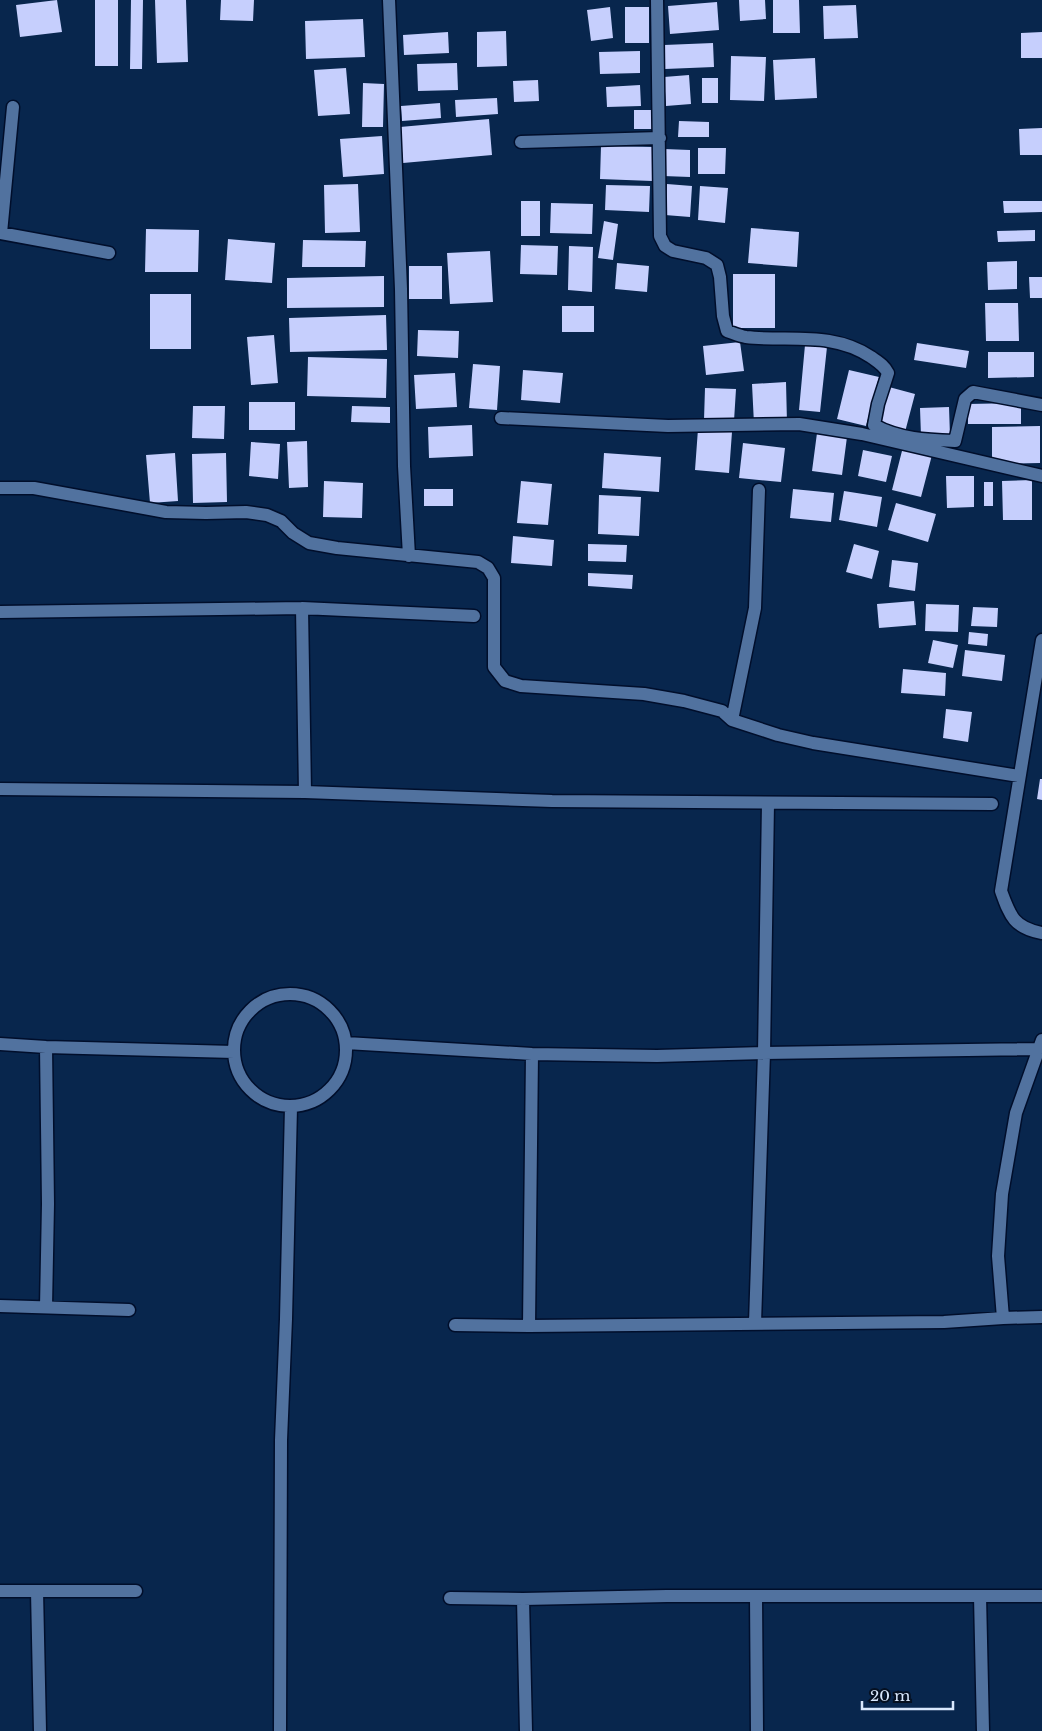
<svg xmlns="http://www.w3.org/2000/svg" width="1042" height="1731" font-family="'Libre Baskerville',serif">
<rect width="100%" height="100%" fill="#08264d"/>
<path fill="#c6cffd" d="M57,0L62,32L20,37L16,5Z
M95,0H118V66H95Z
M131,0H143L142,69H130Z
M155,0H186L188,62L157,63Z
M221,0H254L253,21L220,20Z
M739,0H765L766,19L740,21Z
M773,0H799L800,33H773Z
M717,2L719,30L670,34L668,6Z
M856,5L858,38L824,39L823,6Z
M610,7L613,38L591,41L587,10Z
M625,7H649V43H625Z
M363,19L365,57L306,59L305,21Z
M506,31L507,66L477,67V32Z
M448,32L449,53L404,55L403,35Z
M1042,32V58H1021V33Z
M713,43L714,67L665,69L664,45Z
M640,51V73L600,74L599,52Z
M731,56L766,57L764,101L730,100Z
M815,58L817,98L775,100L773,60Z
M457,63L458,90L418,91L417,64Z
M346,68L350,114L318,116L314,70Z
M689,75L691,104L666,106L664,77Z
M702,78H718V103H702Z
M538,80L539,101L514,102L513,81Z
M363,83L384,84L383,127H362Z
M640,85L641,106L607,107L606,87Z
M497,98L498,114L456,117L455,100Z
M440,103L441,118L402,121L401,106Z
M634,110H655V129H634Z
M489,119L492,155L403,163L400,127Z
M679,121L709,122V137H678Z
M1042,128V155H1020L1019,129Z
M382,136L384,174L343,177L340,139Z
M601,146L653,147L652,181L600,179Z
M698,148H726L725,174H698Z
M664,149L690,150V177L663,176Z
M358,184L360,232L325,233L324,185Z
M667,184L692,186L690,217L665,215Z
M606,185L650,186L649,212L605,210Z
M700,186L728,188L725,223L698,220Z
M521,201H540V236H521Z
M1003,201H1042V212L1004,213Z
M551,203L593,204L592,234L550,233Z
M604,221L618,224L613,260L598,258Z
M751,228L799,232L797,267L748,263Z
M146,229L199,230L198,272H145Z
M1035,230V241L998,242L997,231Z
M228,239L275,243L272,283L225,280Z
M303,240L366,241L365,267H302Z
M521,245L558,246L557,275L520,274Z
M569,246L593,247L592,292L568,290Z
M490,251L493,302L450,304L447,253Z
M1017,261V289L988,290L987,262Z
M617,263L649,266L647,292L615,289Z
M409,266H442V299H409Z
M733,274H775V328H733Z
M384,276V307L287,308V278Z
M1029,277H1042V298H1030Z
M150,294H191V349H150Z
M985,303H1018L1019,341H986Z
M562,306H594V332H562Z
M386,315L387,350L290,352L289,318Z
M418,330L459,331L458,358L417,356Z
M274,335L278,383L251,385L247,337Z
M740,342L744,371L706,375L703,346Z
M917,343L969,351L966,368L914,360Z
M805,345L827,347L820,412L799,410Z
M988,352H1034V377L988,378Z
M308,357L387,359L386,398L307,396Z
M473,364L500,366L497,410L469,408Z
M523,370L563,373L560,403L521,400Z
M849,370L879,377L866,426L837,419Z
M455,373L457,407L416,409L414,375Z
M786,382L787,423L754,424L752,384Z
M889,387L915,394L905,432L878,424Z
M705,388L736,389L734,421L704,420Z
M249,402H295V430H249Z
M1021,403V424H968V404Z
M193,406H225L224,439L192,438Z
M352,406L390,407V423L351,422Z
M949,407L950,436H921L920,408Z
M472,425L473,456L429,458L428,427Z
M1040,426V463L992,464V427Z
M698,429L732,432L729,473L695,470Z
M817,433L847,437L842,475L812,471Z
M307,441L308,487L289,488L287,442Z
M251,442L280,444L278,479L249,476Z
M743,443L785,448L781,482L739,478Z
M903,447L932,455L921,497L892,490Z
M863,450L892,456L886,482L858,476Z
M175,453L178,501L150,503L146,455Z
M226,453L227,502L193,503L192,454Z
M604,453L661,457L659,492L602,488Z
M946,476H974V507L947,508Z
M1032,480V520H1003L1002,481Z
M324,481L363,483L362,518L323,517Z
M521,481L552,484L548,525L517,523Z
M984,482H993V506H984Z
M424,489H453V506H424Z
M793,489L834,493L831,522L790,518Z
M844,491L882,497L877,527L839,520Z
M599,495L641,497L639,536L598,534Z
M896,503L936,514L928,542L888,530Z
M513,536L554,540L552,566L511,563Z
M588,544L627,545L626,562L588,561Z
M854,544L879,551L872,579L846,572Z
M892,560L918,563L915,591L889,587Z
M588,573L633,575L632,589L588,586Z
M914,601L916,625L879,628L877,604Z
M926,604L959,605L958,632L925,631Z
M973,607L998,608L997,627L971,626Z
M969,632L988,634L987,646L968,644Z
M933,640L958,645L953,668L928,663Z
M965,650L1005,655L1002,681L962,676Z
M903,669L946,673L945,696L901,693Z
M946,709L972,712L968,742L943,738Z
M1040,779H1042V800L1037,799Z"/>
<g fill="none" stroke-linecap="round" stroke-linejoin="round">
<defs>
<path id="street" d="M389,0L401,289L404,466L409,556
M657,0L660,236L665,246L673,251L706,258L717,265L720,277L723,316L727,331C733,333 740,336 746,337C789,342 832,331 871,357C878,362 884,365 888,373L878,404L874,425C899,439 927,440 955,441L965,399L973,392L1042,405
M521,142L660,138
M0,233L109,253
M1,233L13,107
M501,418L668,426L799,424L862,434L1042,476
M0,488H34L166,512L206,513L246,512L267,515L281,521L293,533L309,543L337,548L478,562L488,568L494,578V667L505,681L521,686L644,694L684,701L722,711L732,720L778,735L813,743L1019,776
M302,608L305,792
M0,612L302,608L474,616
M1042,640L1001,891C1010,916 1014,928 1042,933
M732,720L755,608L759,490
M0,789L305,792L552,801L992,804
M234 1050a56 56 0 1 1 112 0a56 56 0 1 1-112 0Z
M346,1043L532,1054L657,1056L764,1053L1038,1049
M0,1044L46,1047L234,1052
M46,1047L48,1204L46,1307
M0,1306L129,1310
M1003,1318L1042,1317
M755,1323L764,1053L768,803
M455,1325L529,1326L944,1322L1003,1318L998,1256L1002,1194L1016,1113L1042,1040
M529,1326L532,1054
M0,1591H136
M37,1591L40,1731
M756,1596L757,1731
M980,1596L983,1731
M450,1598L523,1599L667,1596H1042
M523,1599L526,1731
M280,1731L281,1440L286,1319L291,1107"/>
</defs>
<use href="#street" stroke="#000e2b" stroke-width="15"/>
<use href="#street" stroke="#51729f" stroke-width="12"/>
</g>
<path d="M862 1701v8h91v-8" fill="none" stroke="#d9e8fd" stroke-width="2.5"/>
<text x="870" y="1701" font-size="15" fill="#d9e8fd" stroke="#051021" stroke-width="4" paint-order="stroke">20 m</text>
</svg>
